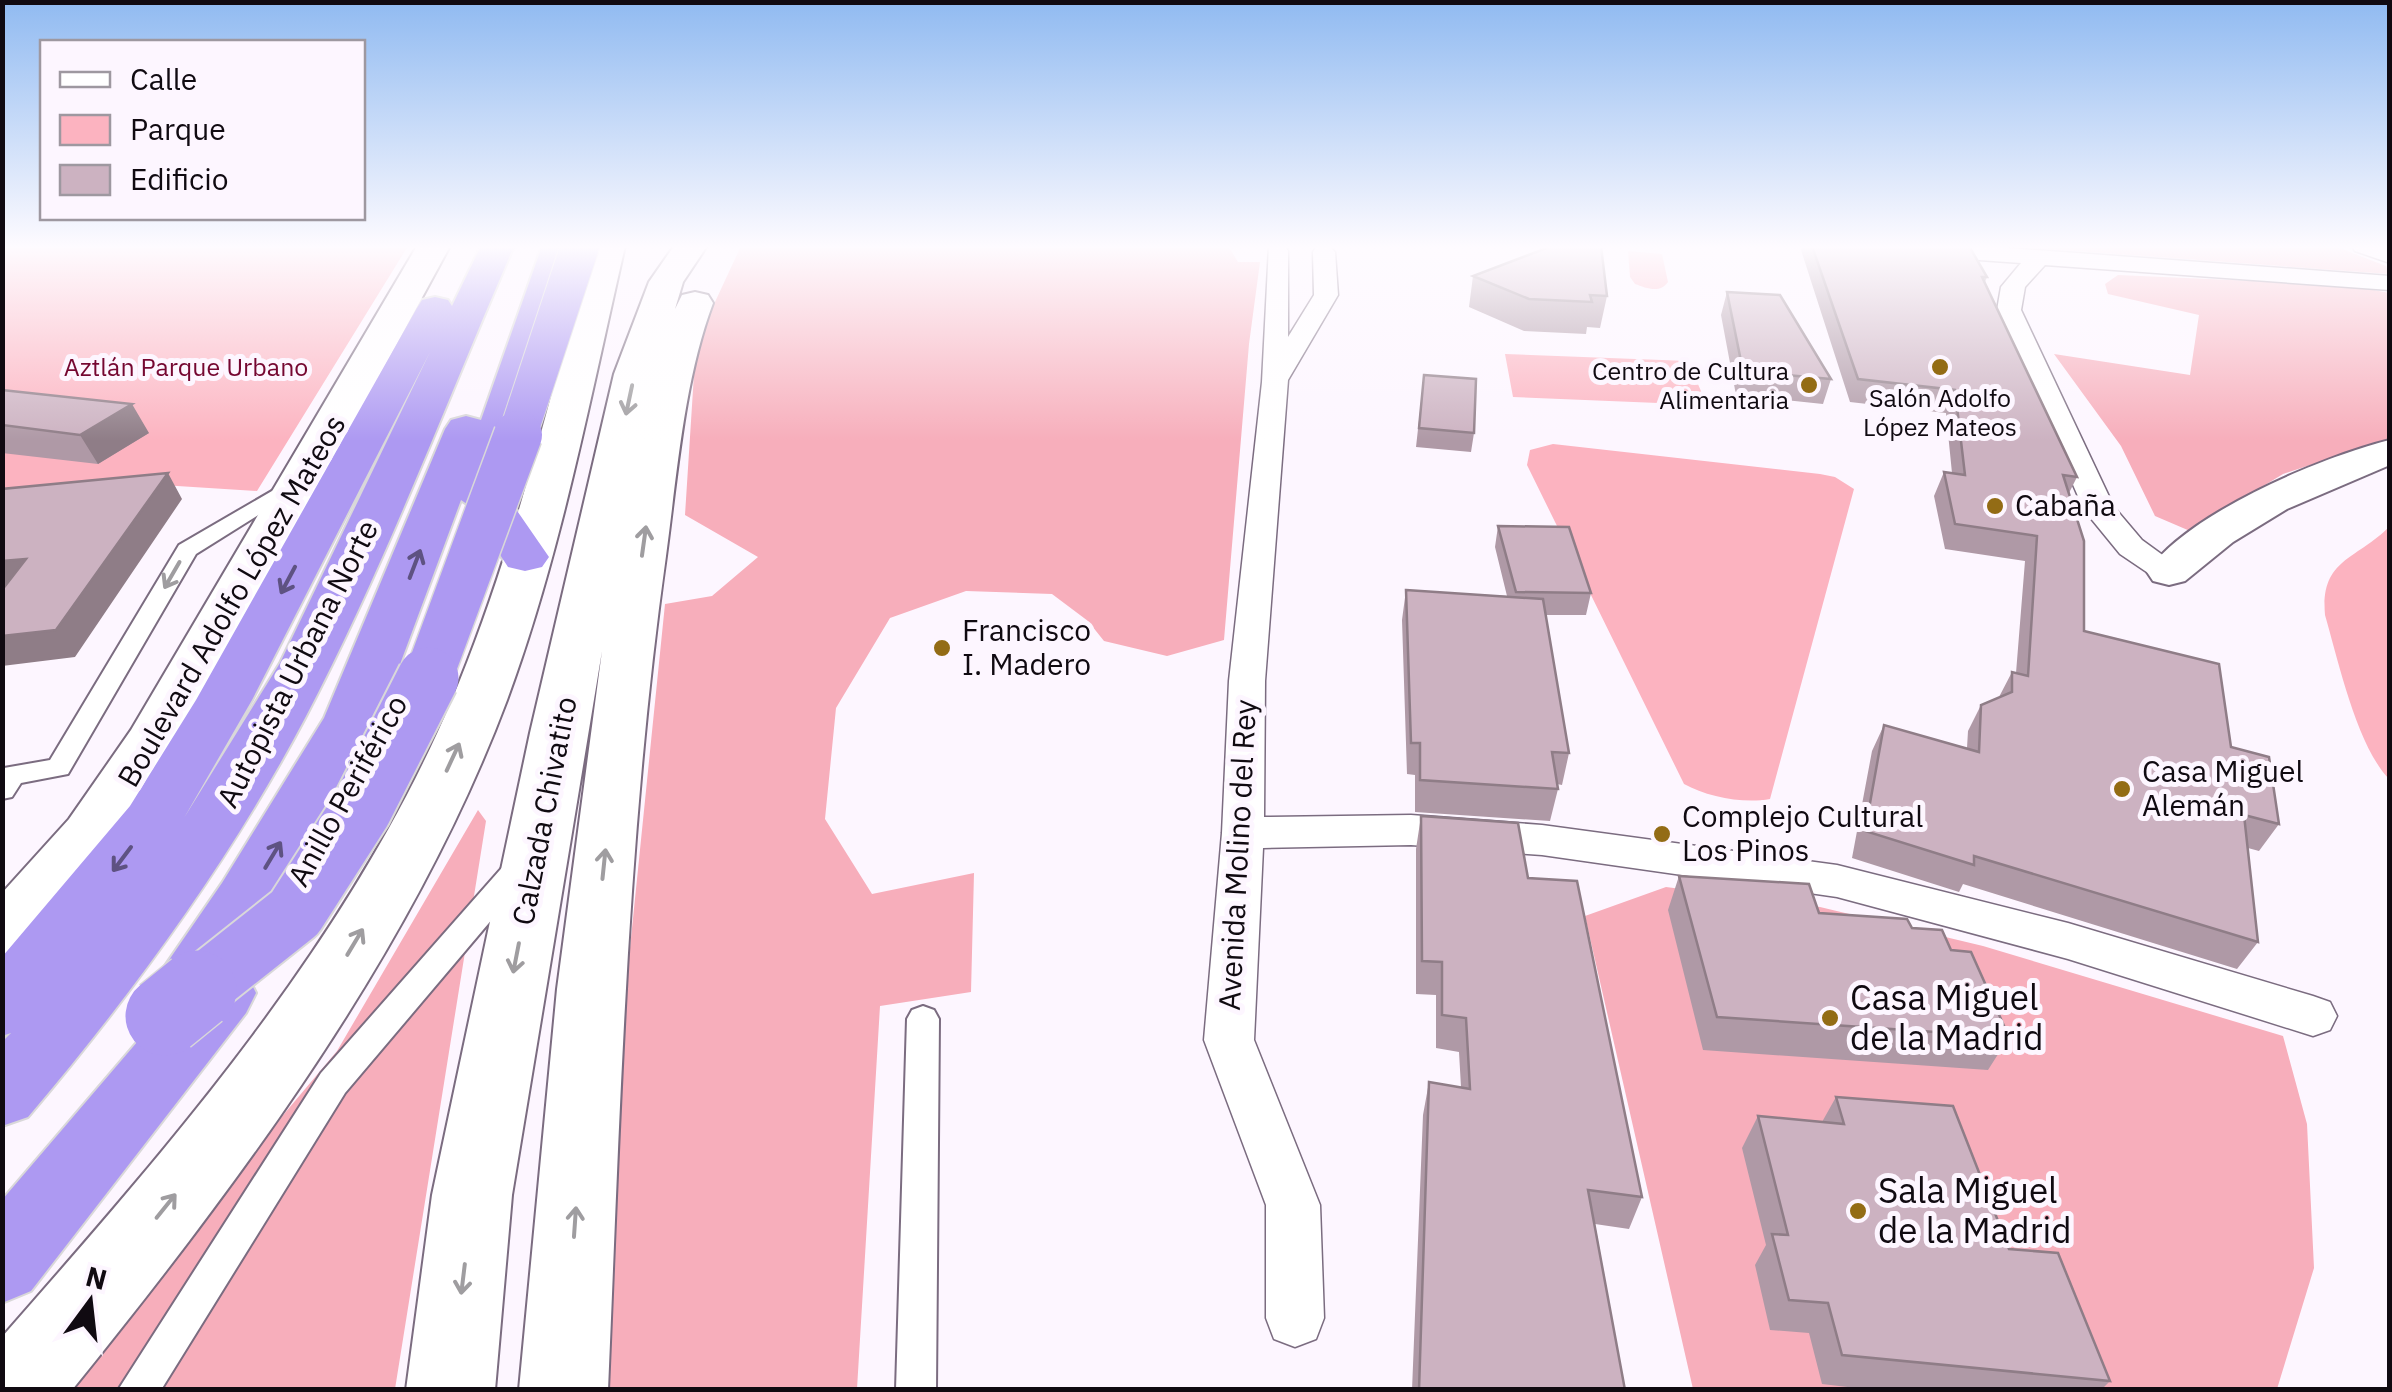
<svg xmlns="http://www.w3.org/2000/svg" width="2392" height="1392" font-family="'IBM Plex Sans',sans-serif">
<rect width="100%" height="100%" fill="#fdf6ff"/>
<path fill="#fcb3c0" d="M2,246H408L257,491L130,483L3,500Z
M1628,251L1662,254L1668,282C1660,294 1646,288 1635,284L1630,277Z
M1505,354L1688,361L1707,405L1513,397Z
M1553,444L1820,474L1835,477L1854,489L1770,799C1744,804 1707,797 1684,784L1527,465L1530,450Z
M2389,527V779C2357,746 2338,660 2325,615C2320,559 2356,560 2389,527Z"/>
<path fill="#f7aebb" d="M741,246H1228L1238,262H1260L1249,344L1224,640L1167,656L1104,641L1088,621L1052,594L966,591L890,618L836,708L825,819L872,894L974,873L971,992L880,1006L857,1389L596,1390L602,1223L665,604L712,596L758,557L685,515L696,343Z
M2008,246H2334L2386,266L2389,274Z
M2118,275L2345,285L2390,293L2389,439L2283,474L2190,531L2155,516L2121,446L2054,354L2190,375L2199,315L2108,294L2105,284Z
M478,810L486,821L395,1389L52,1390L337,1051Z
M1666,887L1820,907L1983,946L2283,1036L2307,1124L2314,1268L2277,1389H1693L1585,916Z"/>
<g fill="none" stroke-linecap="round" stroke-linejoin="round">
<defs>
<path id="service" d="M296,477L303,479V487L196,554L68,774L21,783L12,797L2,799L4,768L50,760L179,545Z
M517,859L527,862L531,870L527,878L345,1093L161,1390H118L321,1073L507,862Z
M923,1006L934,1010L939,1019L936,1390H896L907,1019L912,1010Z"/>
<path id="pedestrian" d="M1269,246H1285L1288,251V337L1314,295L1313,252L1316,247L1329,246L1335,252L1338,295L1288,380L1265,681L1264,817L1411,815L1542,825L1837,865L2068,923L2313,996L2330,1002L2337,1016L2330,1030L2313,1036L2068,959L1837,897L1542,855L1411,845L1263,848L1254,1040L1320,1205L1324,1318L1316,1339L1295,1347L1274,1339L1266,1318V1205L1204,1040L1222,833L1229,681L1262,382Z
M1871,246H1981L2390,276V290L2045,265L2025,287L2021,310L2114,507L2142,540L2186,572L2181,579H2157L2120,554L2084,510L1997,310L2001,287L2021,263L1882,253Z
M2352,246L2390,248V263L2355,251Z"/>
<path id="minor" d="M2390,440V465L2287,509L2233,542L2185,581L2169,585L2153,581L2147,572C2188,513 2321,457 2390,440Z"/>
<path id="secondary" d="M417,246H450L174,754L113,851L26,956L2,964V893L69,819L131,730Z
M592,246H625C590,398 561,554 507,700C412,953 240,1182 72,1390H2V1337C173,1142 348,943 451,702C513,556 549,399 592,246Z
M674,246H707L683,282L675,309L682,295L695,292L708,295L713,303C684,380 677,475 666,556C627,832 620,1112 608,1390H519L557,989L602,651L512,1195L495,1390H406L432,1195L530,733L614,374L649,282Z"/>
<path id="motorway" d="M481,246H514C445,404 385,566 305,718C229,862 133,993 28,1117L2,1126V1042L11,1033L2,1036V957L130,806L196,700L417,308L422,300L435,297L448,300L452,306ZM430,352L280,663L184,818L252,700Z
M542,246H575L502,489L549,557L542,567L525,571L508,567L467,504L461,500L380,718L268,917L234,969L246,973L256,993L246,1013L31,1291L2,1303V1200L162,1013L147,992L222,883L324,718L445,429L451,420L466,416L481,420Z"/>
</defs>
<use href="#service" stroke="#7b6c80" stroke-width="4"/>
<use href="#pedestrian" stroke="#7b6c80" stroke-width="3"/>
<use href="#minor" stroke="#7b6c80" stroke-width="4"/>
<use href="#secondary" stroke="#7b6c80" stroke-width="4"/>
<use href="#motorway" stroke="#d9d8d9" stroke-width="4"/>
<use href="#service" fill="#fff" fill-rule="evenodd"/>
<use href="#pedestrian" fill="#fff" fill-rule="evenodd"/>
<use href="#minor" fill="#fff" fill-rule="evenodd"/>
<use href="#secondary" fill="#fff" fill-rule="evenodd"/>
<use href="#motorway" fill="#ad99f2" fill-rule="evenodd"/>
<defs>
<path id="motorway-bridge-far3" d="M517,437L580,246"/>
<path id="motorway-bridge-far2" d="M427,681L518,435"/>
<path id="motorway-bridge-far1" d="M194,993L295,913L361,810L428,678"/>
<path id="motorway-bridge" d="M165,1016L197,990"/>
</defs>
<use href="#motorway-bridge-far3" stroke="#d9d8d9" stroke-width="40" stroke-linecap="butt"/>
<use href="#motorway-bridge-far2" stroke="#d9d8d9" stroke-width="51" stroke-linecap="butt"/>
<use href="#motorway-bridge-far1" stroke="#d9d8d9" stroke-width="65" stroke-linecap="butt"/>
<use href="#motorway-bridge" stroke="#d9d8d9" stroke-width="82" stroke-linecap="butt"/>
<use href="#motorway-bridge-far3" stroke="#ad99f2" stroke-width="38"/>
<use href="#motorway-bridge-far2" stroke="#ad99f2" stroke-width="48"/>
<use href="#motorway-bridge-far1" stroke="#ad99f2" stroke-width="61"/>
<use href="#motorway-bridge" stroke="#ad99f2" stroke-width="79"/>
</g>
<path fill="#af99a6" d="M1802,246H1969L1987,277L1985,282L2077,477L2069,493L2084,631L2231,747L2279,824L2259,851L2248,848L2258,942L2237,969L1963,884L1959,892L1852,858L1872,751L1884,725L1967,748L1968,731L1981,705L1999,697L2012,672L2016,673L2025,561L1945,549L1934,496L1944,472L1952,473L1946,413L1850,402L1801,250Z
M1473,276L1607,296L1600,328L1587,327L1586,334L1524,331L1469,307Z
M1727,292L1831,379L1823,404L1736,395L1721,315Z
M1424,375L1474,433L1471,452L1416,447Z
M2,390L149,433L98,464L2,453Z
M1498,526L1591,593L1586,615H1546L1569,753L1562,785L1557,784L1558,789L1550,821L1415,812V775L1407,774L1402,620L1406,590L1507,596L1495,547Z
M1421,816L1528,878L1642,1197L1629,1229L1595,1224L1625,1390H1412L1423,1115L1429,1082L1461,1087L1459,1052L1436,1048V995L1416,994V849Z
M1679,876L1819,913L1912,928L1951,950L2009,1037L1988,1070L1703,1050L1668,910Z
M1836,1097L2009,1249L2110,1381L2101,1390H1873L1822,1384L1809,1333L1770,1330L1755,1265L1766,1245L1742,1148L1758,1116L1822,1122Z"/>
<path fill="#8f7d87" d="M132,404L149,433L98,464L80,435Z
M168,473L182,499L75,657L2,666V636Z
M26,559L2,590V561Z"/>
<path fill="#ccb2c1" stroke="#8f7d87" stroke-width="2.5" d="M1552,246H1601L1607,296L1590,295L1592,302L1529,299L1473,276Z
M1812,246H1969L1987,277H1982L2077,477L2063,475L2084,541V631L2219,664L2231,747L2269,757L2279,824L2244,815L2258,942L1974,856V865L1865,831L1884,725L1979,752L1981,705L2012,692V672L2028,676L2037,536L1955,524L1944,472L1965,475L1955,390L1858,379Z
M1727,292L1780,295L1831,379L1743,371Z
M1424,375L1476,379L1474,433L1419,428Z
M2,390L132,404L80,435L2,425Z
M168,473L56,630L2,636V590L26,559L2,561V489Z
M1498,526L1569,527L1591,593L1516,592Z
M1406,590L1543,599L1569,753L1552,752L1558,789L1420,780V743H1411Z
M1421,816L1518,823L1528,878L1577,881L1642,1197L1588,1190L1625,1390H1419L1429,1082L1470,1089L1466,1018L1442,1015V962L1422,961Z
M1679,876L1809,884L1819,913L1907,919L1912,928L1942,930L1951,950L1971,952L2009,1037L1717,1017Z
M1836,1097L1953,1106L2009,1249L2058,1253L2110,1381L1842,1355L1828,1303L1789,1300L1772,1234L1788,1235L1758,1116L1844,1124Z"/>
<defs><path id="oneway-shaft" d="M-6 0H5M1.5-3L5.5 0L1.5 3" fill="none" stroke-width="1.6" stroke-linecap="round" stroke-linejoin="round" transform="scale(2.5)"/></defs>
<g stroke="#9f9da0">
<use href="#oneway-shaft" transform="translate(629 400) rotate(102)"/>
<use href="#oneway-shaft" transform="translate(644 541) rotate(-82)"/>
<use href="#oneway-shaft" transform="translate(172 575) rotate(120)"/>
<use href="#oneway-shaft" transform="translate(453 757) rotate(-65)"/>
<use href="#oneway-shaft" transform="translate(604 864) rotate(-84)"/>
<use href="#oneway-shaft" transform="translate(355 942) rotate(-59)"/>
<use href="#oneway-shaft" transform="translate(516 958) rotate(101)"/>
<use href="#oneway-shaft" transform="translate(166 1206) rotate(-51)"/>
<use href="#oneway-shaft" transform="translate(575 1222) rotate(-86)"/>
<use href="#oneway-shaft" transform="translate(463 1279) rotate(97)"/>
</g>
<g stroke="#5e5282">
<use href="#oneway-shaft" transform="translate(415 564) rotate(-69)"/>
<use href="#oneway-shaft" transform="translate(288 580) rotate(118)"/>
<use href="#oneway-shaft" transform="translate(273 855) rotate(-59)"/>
<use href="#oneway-shaft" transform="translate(122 859) rotate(127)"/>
</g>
<linearGradient id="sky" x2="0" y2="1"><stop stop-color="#90baf1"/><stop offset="0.56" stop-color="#fefbff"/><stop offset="1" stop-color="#fefbff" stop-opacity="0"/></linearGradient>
<rect width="2392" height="441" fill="url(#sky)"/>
<g fill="#936c15" stroke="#fdf6ff" stroke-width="4">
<circle cx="1940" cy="367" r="10"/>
<circle cx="1809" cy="385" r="10"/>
<circle cx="1995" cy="506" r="10"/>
<circle cx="942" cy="648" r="10"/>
<circle cx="2122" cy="789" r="10"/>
<circle cx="1662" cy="834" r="10"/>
<circle cx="1830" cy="1018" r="10"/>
<circle cx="1858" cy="1211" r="10"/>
</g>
<g text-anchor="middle" stroke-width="10" stroke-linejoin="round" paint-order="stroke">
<g font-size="25" fill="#750731" stroke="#fdf6ff">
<text x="186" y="376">Aztlán Parque Urbano</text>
</g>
<g font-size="25" fill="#100a11" stroke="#fdf6ff" text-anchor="end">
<text x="1789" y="380">Centro de Cultura<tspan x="1789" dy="29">Alimentaria</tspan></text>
<text x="1940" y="407" text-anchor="middle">Salón Adolfo<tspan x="1940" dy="29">López Mateos</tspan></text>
</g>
<g font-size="30" fill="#100a11" stroke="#fdf6ff" text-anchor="start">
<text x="2015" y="516">Cabaña</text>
<text x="962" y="641">Francisco<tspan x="962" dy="34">I. Madero</tspan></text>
<text x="2142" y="782">Casa Miguel<tspan x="2142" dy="34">Alemán</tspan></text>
<text x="1682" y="827">Complejo Cultural<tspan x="1682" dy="34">Los Pinos</tspan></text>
</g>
<g font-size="30" fill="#100a11" stroke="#fdf6ff">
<text transform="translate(232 601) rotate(-60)" y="10">Boulevard Adolfo López Mateos</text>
<text transform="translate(298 664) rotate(-63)" y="10">Autopista Urbana Norte</text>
<text transform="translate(348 791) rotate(-61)" y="10">Anillo Periférico</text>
<text transform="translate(545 811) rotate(-79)" y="10">Calzada Chivatito</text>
<text transform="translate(1238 855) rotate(-87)" y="10">Avenida Molino del Rey</text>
</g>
<g font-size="35" fill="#100a11" stroke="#fdf6ff" text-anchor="start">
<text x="1850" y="1010">Casa Miguel<tspan x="1850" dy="40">de la Madrid</tspan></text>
<text x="1878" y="1203">Sala Miguel<tspan x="1878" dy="40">de la Madrid</tspan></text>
</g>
</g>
<rect width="2392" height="1392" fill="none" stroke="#100a11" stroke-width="10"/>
<rect x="40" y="40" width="325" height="180" fill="#fdf6ff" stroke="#9e98a0" stroke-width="2.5"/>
<rect x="60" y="72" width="50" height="15" fill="#ffffff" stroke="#9e98a0" stroke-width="2.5"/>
<text x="130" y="90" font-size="30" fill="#100a11">Calle</text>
<rect x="60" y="115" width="50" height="30" fill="#fcb3c0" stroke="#9e98a0" stroke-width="2.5"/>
<text x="130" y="140" font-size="30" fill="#100a11">Parque</text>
<rect x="60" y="165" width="50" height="30" fill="#ccb2c1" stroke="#9e98a0" stroke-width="2.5"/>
<text x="130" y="190" font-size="30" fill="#100a11">Edificio</text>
<g transform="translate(90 1302) rotate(15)" stroke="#fdf6ff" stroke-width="8" paint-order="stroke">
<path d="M0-8L18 38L0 25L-18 38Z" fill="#100a11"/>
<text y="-15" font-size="28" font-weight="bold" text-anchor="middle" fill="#100a11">N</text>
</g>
</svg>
